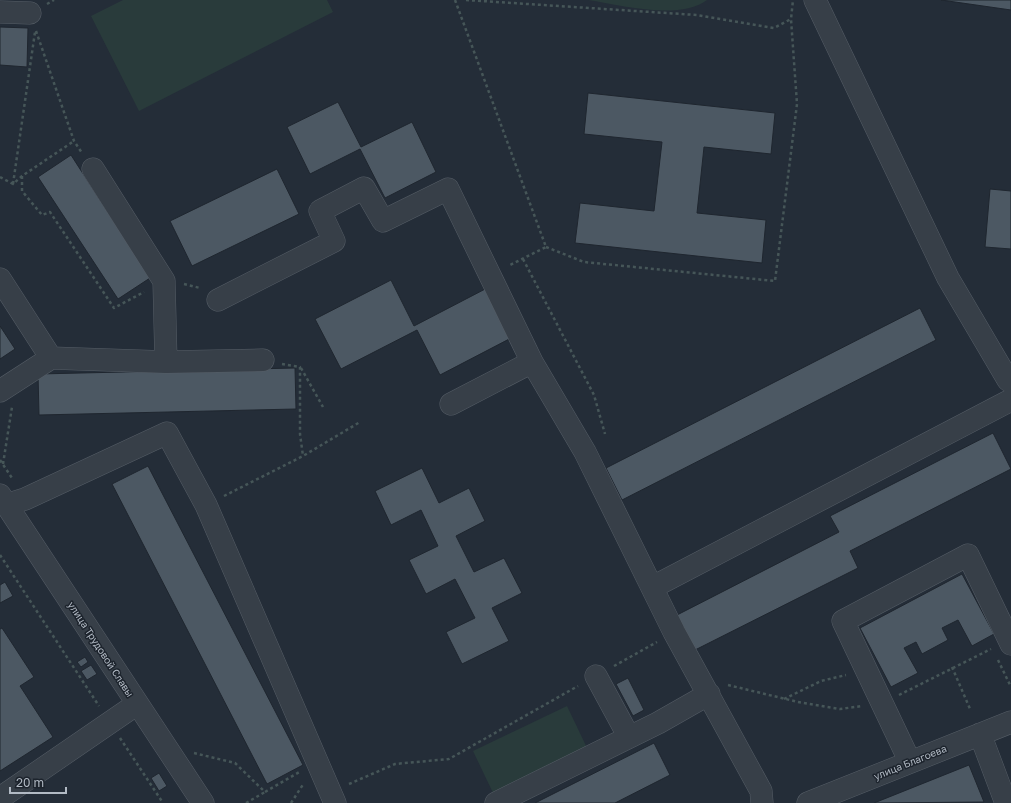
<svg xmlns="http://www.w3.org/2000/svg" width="1011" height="803" font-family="'Golos Text',sans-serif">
<rect width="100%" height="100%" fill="#242d38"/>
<path fill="#293b3b" d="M123,0H327L333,12L139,111L91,16Z
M588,0H707C679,21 621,5 588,0Z
M567,706L589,752L495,797L473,751Z"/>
<path fill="#4c5863" stroke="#1f262f" d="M941,0H1011V10Z
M0,27L28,28L27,67L0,65Z
M588,93L775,113L771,154L704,147L697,213L766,220L762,263L575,243L580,203L654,211L662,142L584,134Z
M338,102L361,147L412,122L436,172L385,198L360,149L310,174L287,127Z
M71,155L150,278L118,299L38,177Z
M277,169L299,214L192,266L170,221Z
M990,189L1011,191V249L985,247Z
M391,280L414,326L489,287L515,336L440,375L417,330L341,369L315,319Z
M920,308L936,340L622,500L606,468Z
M0,326L15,349L0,359Z
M295,368L296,409L39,415L38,374Z
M993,433L1011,469L850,551L858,568L695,650L677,615L839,532L830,516Z
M148,466L303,765L267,784L112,484Z
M422,468L439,503L469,488L485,521L456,536L474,572L504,558L522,593L492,608L509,641L462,664L446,632L475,618L455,579L426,594L409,560L438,546L421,510L391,525L375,491Z
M962,574L994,634L972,646L958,620L942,628L948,640L922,654L916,642L904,648L918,673L891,687L860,628Z
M5,582L13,596L0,603V585Z
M2,628L34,677L20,686L53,737L0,771V629Z
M85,657L88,662L81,667L77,662Z
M91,665L97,674L87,680L81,671Z
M628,678L644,710L633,716L616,684Z
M654,743L670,775L615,803H535Z
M969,765L984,802L874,803Z
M159,773L167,786L159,791L151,778Z"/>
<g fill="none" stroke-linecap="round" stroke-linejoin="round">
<defs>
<path id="minor" d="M815,0L948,278L1008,380L1011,382
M0,12L30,13
M93,169L164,281L166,362
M0,279L51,358
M218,300L334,241L320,211L364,188L383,221L448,189L532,362L585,452L674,632L761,791L762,803
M0,391L51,358L166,362L263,360
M451,404L532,362
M0,495L203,803
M6,505L25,499L167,433L206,505L335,803
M653,587L1011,400
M596,676L629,737
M980,734L1006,803
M910,762L843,621L968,555L1011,644
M0,798L137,704
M496,803L658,723L709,694
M808,803L1011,722"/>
</defs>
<use href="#minor" stroke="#555d66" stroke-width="23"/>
<path stroke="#465658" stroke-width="2.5" stroke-dasharray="3 3" stroke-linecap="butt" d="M455,0L546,247L508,266
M466,0L697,15L774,28L791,19
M47,4L54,0
M36,31L74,141L82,153
M22,176V191L42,215L50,212L114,308L144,292
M0,177L13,184L22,176L74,141
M13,184L35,32
M546,247L584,262L775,281L797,104L791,19L793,0
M523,259L594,395L605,434
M184,284L200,288
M282,364L300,367V434L303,456
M301,368L323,407
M0,460L12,478
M3,464L12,407
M224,496L303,456L360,422
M0,555L99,706
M998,660L1011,687
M614,666L657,642
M952,667L970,709
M728,685L798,702L840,709L862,706
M899,695L991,649
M784,699L821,681L846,675
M120,738L163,803
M194,753L235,763L265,792L301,771
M349,784L395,764L449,759L578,686
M246,803L265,792
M291,803L304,783"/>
<use href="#minor" stroke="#373f48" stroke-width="22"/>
</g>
<g text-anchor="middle" stroke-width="3" stroke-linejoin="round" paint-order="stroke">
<g font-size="10" fill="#b2bac4" stroke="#1d242d">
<text transform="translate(101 649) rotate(57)" y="4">улица Трудовой Славы</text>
<text transform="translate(910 762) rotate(-22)" y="4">улица Благоева</text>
</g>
</g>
<path d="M10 787v6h56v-6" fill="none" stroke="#b2bac4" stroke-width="2"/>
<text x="16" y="787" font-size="12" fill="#b2bac4" stroke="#1d242d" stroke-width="3" paint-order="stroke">20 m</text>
</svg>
